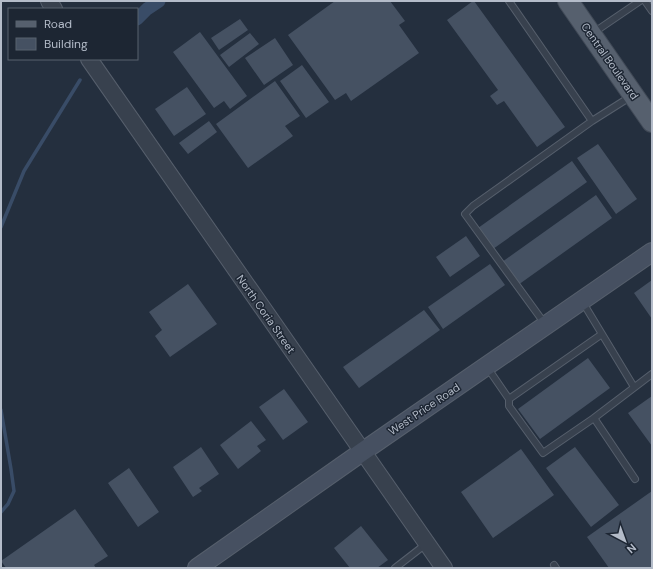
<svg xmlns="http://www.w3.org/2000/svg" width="653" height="569" font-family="'DM Sans',sans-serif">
<rect width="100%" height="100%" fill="#242f3e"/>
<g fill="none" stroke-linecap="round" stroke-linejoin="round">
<path stroke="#394c67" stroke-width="3.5" d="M1,227L24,171L80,80
M1,410L11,469L14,491L8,504L1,512"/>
<path stroke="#394c67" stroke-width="13" d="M137,19L147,9L159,1"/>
</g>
<path fill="#455162" d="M335,1H390L405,21L399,25L419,53L351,101L346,93L335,100L288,35Z
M473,1H474L565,127L537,147L504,101L497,105L490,96L498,90L447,20Z
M240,19L248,30L219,50L211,38Z
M200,32L247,96L230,109L224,101L214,108L173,52Z
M250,33L259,44L229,67L220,55Z
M275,38L293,65L264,85L245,58Z
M302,65L329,102L306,118L280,81Z
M275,81L300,116L285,126L293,136L248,168L216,124Z
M187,87L206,114L174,136L155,109Z
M209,121L217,132L188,154L179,143Z
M598,144L637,199L616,214L577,158Z
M572,161L587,182L493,249L478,228Z
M596,195L612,218L518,285L502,262Z
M466,236L480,256L450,277L436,257Z
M490,264L505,285L443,329L428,307Z
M652,280V319L634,293Z
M188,284L217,324L170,357L155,336L162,330L149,312Z
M424,310L440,330L359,388L343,367Z
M588,358L610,388L540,439L518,409Z
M284,389L308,422L283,440L259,407Z
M652,396V446L628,413Z
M251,421L266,440L257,446L261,451L238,469L220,445Z
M201,447L219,474L199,488L202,491L193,497L173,467Z
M575,447L619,505L591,527L546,468Z
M521,449L554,495L493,538L461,492Z
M129,468L159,512L138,527L108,483Z
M652,491V568H609L587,537Z
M75,509L108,556L94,565L96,568H6L1,561Z
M361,526L388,560L377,568H350L334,548Z"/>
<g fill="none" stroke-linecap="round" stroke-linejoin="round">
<defs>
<path id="service" d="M509,1L592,121
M645,1L652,11
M593,33L640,1
M582,301L634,387
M545,324L465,214L473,206L592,121L630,97
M487,367L509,399L602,334
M509,399V406L543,453L594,418
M635,479L594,418L652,374
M554,565L556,568
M395,568L426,544"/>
<path id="tertiary" d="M49,1L54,9
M89,59L444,568"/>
<path id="secondary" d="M197,568L362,452L652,252"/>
<path id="primary" d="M568,1L652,122"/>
</defs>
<use href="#service" stroke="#565f6c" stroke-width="8"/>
<use href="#tertiary" stroke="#565f6c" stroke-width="18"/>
<use href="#secondary" stroke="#565f6c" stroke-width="20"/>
<use href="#primary" stroke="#414a57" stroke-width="22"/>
<use href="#service" stroke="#38414e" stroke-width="6"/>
<use href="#tertiary" stroke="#38414e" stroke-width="16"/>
<use href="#secondary" stroke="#465061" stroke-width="18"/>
<use href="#primary" stroke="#56606e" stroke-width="20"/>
</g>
<g text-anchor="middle" stroke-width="3" stroke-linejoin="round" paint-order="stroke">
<g font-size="11" fill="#b4bcc9" stroke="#1d2633">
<text transform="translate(610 61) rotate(55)" y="4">Central Boulevard</text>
<text transform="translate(266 314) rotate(55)" y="4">North Coria Street</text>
<text transform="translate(424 409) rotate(-34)" y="4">West Price Road</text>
</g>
</g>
<rect width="653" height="569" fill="none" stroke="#b4bcc9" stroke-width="4"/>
<rect x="8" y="8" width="130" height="52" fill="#1d2633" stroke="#59626f"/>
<rect x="16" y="21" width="20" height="6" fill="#56606e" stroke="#59626f"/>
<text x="44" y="28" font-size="12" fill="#b4bcc9">Road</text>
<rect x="16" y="38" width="20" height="12" fill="#455162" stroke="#59626f"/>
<text x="44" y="48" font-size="12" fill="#b4bcc9">Building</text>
<g transform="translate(625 541) rotate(139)" stroke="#1d2633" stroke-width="3" paint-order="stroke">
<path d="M0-3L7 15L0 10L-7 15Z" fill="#b4bcc9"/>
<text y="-6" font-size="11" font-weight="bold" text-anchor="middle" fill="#b4bcc9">N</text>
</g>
</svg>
